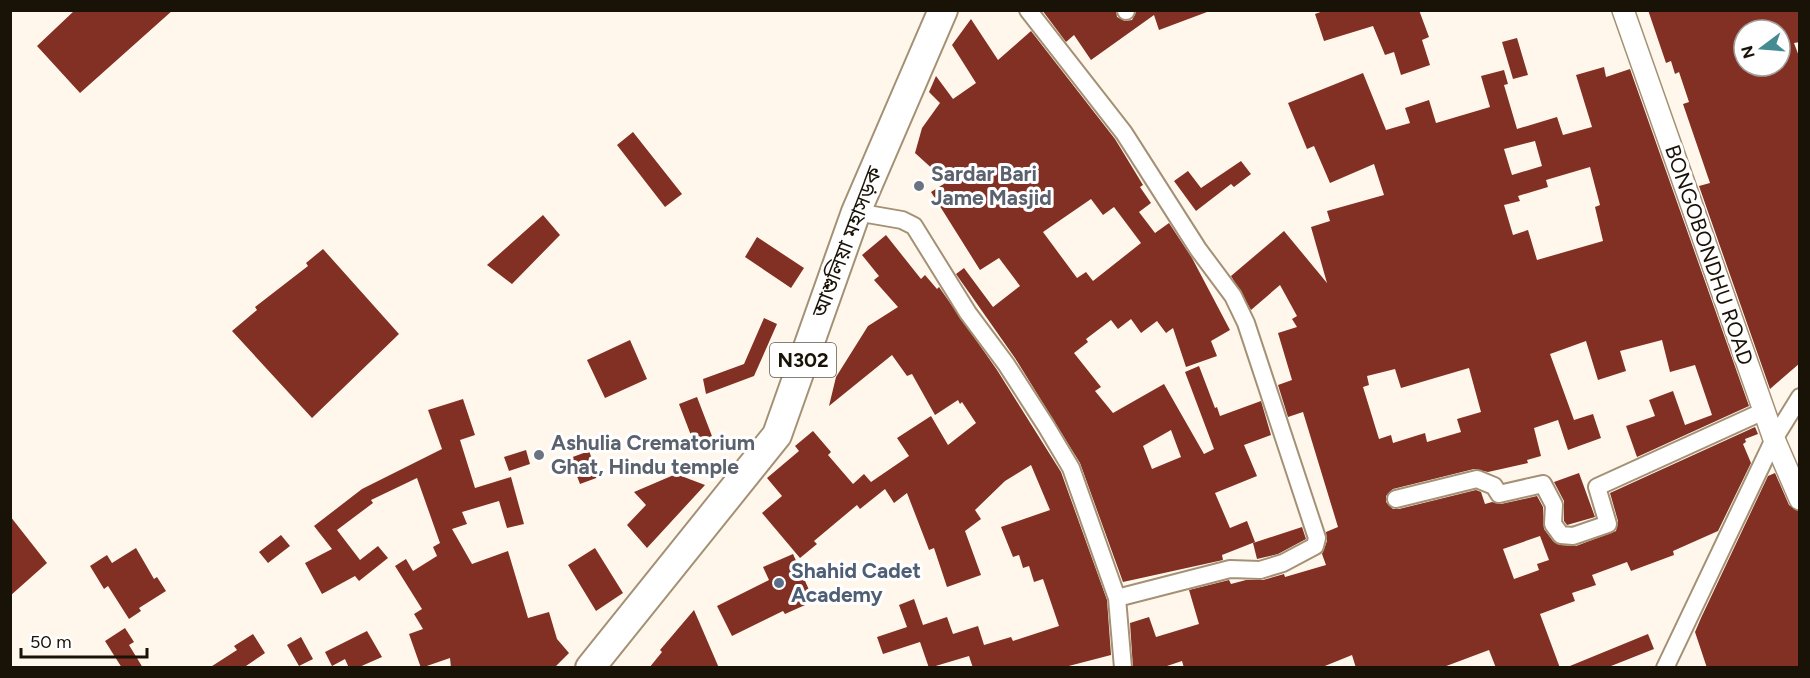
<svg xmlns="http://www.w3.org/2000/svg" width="1810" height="678" font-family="Figtree,'Noto Sans Bengali',sans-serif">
<rect width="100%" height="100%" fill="#fff7eb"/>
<path fill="#823023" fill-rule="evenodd" d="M75,10H173L80,93L37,46Z
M1042,10H1116L1117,17L1125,21L1132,20L1137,10L1207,12L1159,30L1154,15L1091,60L1074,35L1066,42Z
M1326,10H1419L1429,37L1422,40L1430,65L1401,75L1394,52L1385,55L1373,26L1324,41L1315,14Z
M1648,10H1800V42L1794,43L1800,59V363L1770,389L1699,186L1710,183L1683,104L1689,102L1679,72L1675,74L1671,61L1666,63ZM1744,30H1780V66H1744Z
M971,19L998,60L1031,31L1115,139L1143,185L1140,187L1151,203L1139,212L1155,233L1169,223L1192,258L1230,330L1211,341L1217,356L1186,367L1173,328L1166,333L1157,321L1141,333L1131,319L1118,329L1111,320L1086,339L1088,342L1074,353L1101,387L1095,391L1113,413L1164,384L1204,454L1214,449L1185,372L1199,366L1215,408L1217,407L1220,416L1261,401L1271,435L1244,445L1257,476L1215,493L1230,528L1247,521L1255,542L1222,555L1223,560L1123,582L1080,463L1015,358L956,274L964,268L993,307L1020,286L999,258L980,270L931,192L947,182L915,153L922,128L940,103L929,92L936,76L953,99L976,83L952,45ZM1091,199L1103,215L1114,207L1141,243L1093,281L1086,272L1077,278L1043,232ZM1171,430L1181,457L1152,469L1143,446Z
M1517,38L1528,75L1513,79L1502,42Z
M1604,67L1606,77L1630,69L1749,406L1637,457L1626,426L1655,416L1649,400L1673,391L1685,425L1712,415L1695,365L1670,372L1662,340L1620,351L1626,371L1598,380L1586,341L1550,354L1574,420L1593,414L1601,438L1568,450L1558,420L1534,428L1541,456L1527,460L1528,463L1488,472L1474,469L1393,489L1386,496V502L1393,509H1399L1476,490L1481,492L1485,504L1492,502L1501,504L1537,496L1543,507L1544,529L1553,541L1560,545L1576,546L1616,531L1618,521L1610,493L1755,427L1758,434L1745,439L1746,442L1743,444L1751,463L1718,531L1673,551L1674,555L1631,571L1627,562L1592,575L1596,585L1572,593L1575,601L1540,614L1560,668H1496L1489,650L1441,668H1356L1352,655L1320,668H1184L1182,661L1161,668H1133L1130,623L1149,617L1156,637L1199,624L1189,590L1229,580L1231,584L1246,580H1263L1284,574L1285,577L1326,565L1322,554L1327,541L1326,532L1338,527L1303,412L1288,417L1278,385L1292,380L1278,333L1297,327L1292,319L1297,316L1280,285L1251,310L1231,276L1284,231L1327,283L1311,227L1330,221L1327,211L1384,195L1374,164L1330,183L1314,146L1307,149L1288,103L1363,73L1386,130L1410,123L1405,108L1429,100L1436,123L1490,107L1481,76L1504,70L1508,84L1504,85L1517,129L1557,117L1563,135L1592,127L1576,75ZM1535,141L1542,166L1512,175L1504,149ZM1590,167L1600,205L1595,207L1603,241L1537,260L1528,230L1513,235L1504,205L1520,201L1518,196L1548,187L1546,180ZM1469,368L1481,412L1457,419L1461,432L1427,442L1425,433L1393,443L1391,435L1379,439L1363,387L1369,385L1367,376L1395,369L1401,388ZM1540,536L1549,560L1537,564L1539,570L1514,579L1503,549Z
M633,132L682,194L665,207L617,145Z
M1241,161L1251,174L1234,187L1231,184L1196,211L1174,181L1188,171L1201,188Z
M543,215L560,235L512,284L487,265Z
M886,235L921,279L925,275L937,289L939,287L997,370L1061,472L1107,600L1111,655L1061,668H973L969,656L929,668L920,642L883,654L877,637L907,627L899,605L914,599L923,625L947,617L953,634L978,626L984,645L1011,637L1013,641L1059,626L1043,579L1034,582L1029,566L1023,568L1019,555L1013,557L1001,527L1050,510L1031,465L1005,481L975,510L981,519L965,531L981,575L947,587L934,548L929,550L907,493L894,503L885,489L860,509L857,505L814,541L817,544L800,558L762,513L782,496L767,478L799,451L795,446L813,431L831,452L828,455L853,484L864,474L871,482L909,456L897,438L931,416L948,445L976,423L962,402L960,404L958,400L935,415L912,374L907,376L892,355L829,406L836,377L868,326L898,307L874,280L879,276L862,255Z
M757,237L804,268L791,288L745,257Z
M323,249L399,334L312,418L232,331L257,310L255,307L308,266L306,263Z
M764,318L777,324L754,376L706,394L703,379L744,364Z
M630,340L647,379L605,398L587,360Z
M697,397L715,444L697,451L679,404Z
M463,399L475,435L460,440L475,488L511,477L524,524L507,528L499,501L462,512L467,524L452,529L472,564L508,551L528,618L549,612L557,639L569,653L554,668H451L450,658L421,668L409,634L423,629L414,614L422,609L395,566L406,559L413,571L437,556L433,547L440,543L417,478L371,500L373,503L337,530L360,560L378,546L388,558L359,581L355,576L322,594L305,563L332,549L314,526L362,489L442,449L428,410Z
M526,450L530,464L509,471L504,457Z
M589,451L599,477L580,484L570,458Z
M1579,473L1595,517L1567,525L1564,521V501L1554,482Z
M1775,473L1789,505L1800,512V668H1707L1695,632L1701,618L1768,476Z
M676,474L705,485L647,548L627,525L646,505L634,492Z
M10,516L47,563L10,596Z
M1302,527L1306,539L1278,554L1257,559L1253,543Z
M281,535L290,546L268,563L259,552Z
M136,548L154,579L157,577L166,591L139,608L141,611L129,619L108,586L104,589L90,566L107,555L112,563Z
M595,548L623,593L596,611L568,565Z
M793,554L814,601L785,614L783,611L732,636L717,606L769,580L763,567Z
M694,610L719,668H649L662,652L660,650Z
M125,628L134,642L129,645L143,668H122L105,641Z
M367,631L382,657L357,668H349L345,659L332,666L325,652Z
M253,634L265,653L243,668H209L237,650L234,646Z
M1648,634L1654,649L1606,668H1565Z
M301,637L313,659L299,666L287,645Z"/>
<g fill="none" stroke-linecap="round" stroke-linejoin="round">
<defs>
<path id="minor" d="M1028,10L1124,133L1198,249L1233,296L1246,323L1317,538L1315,546L1283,563L1260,570L1230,569L1117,598
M1126,10V11
M856,212L902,220L914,226L968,313L1006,364L1046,426L1071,468L1117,598L1123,668
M1396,499L1477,479L1494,486L1499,494L1543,484L1554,505L1553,524L1561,535L1573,536L1608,524L1597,487L1764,411
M1665,668L1774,439L1800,397"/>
<path id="tertiary" d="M1623,10L1774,439L1800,499"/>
<path id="trunk" d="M590,668L777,435L856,212L943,10"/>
</defs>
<use href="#minor" stroke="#a49175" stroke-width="20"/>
<use href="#tertiary" stroke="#a49175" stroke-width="24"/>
<use href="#trunk" stroke="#a49175" stroke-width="32"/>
<use href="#minor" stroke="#fff" stroke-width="16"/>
<use href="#tertiary" stroke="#fff" stroke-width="21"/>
<use href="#trunk" stroke="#fff" stroke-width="28"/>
</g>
<g fill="#6b7280" stroke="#fff" stroke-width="2">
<circle cx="919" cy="186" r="6"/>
<circle cx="539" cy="455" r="6"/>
</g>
<circle fill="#5c6f8a" stroke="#fff" stroke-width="2" cx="779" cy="583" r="6"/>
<g text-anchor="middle" stroke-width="6" stroke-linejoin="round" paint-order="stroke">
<rect fill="#fff" stroke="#5e5951" stroke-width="1.5" x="770" y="343" width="66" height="34" rx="4.5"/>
<g font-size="20" font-weight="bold" fill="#191207">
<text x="803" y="367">N302</text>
</g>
<g font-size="21" font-weight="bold" fill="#5b616d" stroke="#fff" text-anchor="start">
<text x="931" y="181">Sardar Bari<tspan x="931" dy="24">Jame Masjid</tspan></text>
<text x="551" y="450">Ashulia Crematorium<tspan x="551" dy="24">Ghat, Hindu temple</tspan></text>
</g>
<g font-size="21" fill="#191207" stroke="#fff">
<text transform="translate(847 242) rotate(-69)" y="7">আশুলিয়া মহাসড়ক</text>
<text transform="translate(1709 255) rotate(71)" y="7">BONGOBONDHU ROAD</text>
</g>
<g font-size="21" font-weight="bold" fill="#4e5e75" stroke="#fff" text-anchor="start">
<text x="791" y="578">Shahid Cadet<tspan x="791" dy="24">Academy</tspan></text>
</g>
</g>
<rect width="1810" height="678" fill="none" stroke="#191207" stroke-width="24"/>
<g transform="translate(1762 48) rotate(254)"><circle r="28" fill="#ffffff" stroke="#a3a09c" stroke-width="1.5"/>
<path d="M0-4.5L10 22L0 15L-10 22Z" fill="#458c92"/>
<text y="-9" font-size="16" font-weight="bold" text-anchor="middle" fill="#191207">N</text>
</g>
<path d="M21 648v9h126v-9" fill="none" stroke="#191207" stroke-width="3"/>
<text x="30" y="648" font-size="18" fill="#191207" stroke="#ffffff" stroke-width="4.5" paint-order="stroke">50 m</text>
</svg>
